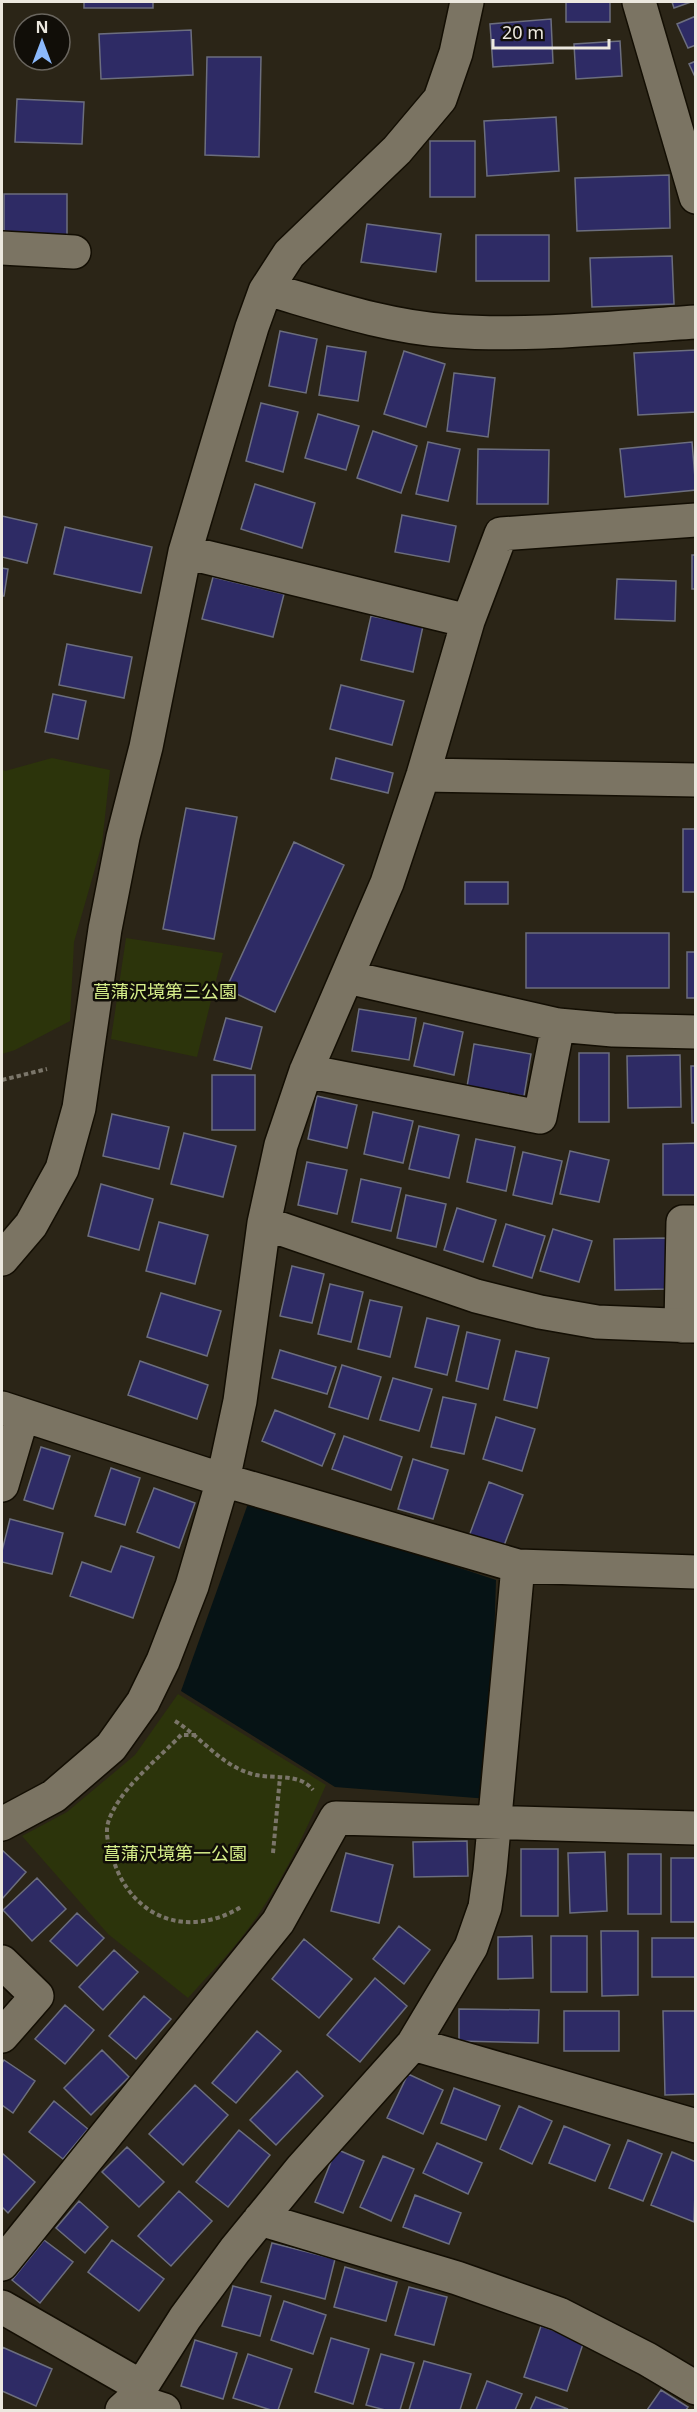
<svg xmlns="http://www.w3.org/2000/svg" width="697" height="2412" font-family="'Noto Sans','Noto Sans JP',sans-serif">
<rect width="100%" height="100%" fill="#2b2517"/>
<path fill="#2c340b" d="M52,758L110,770L102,844L74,942L70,1021L15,1050L2,1054V769L5,771Z
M126,938L223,953L197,1057L111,1039Z
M178,1694L326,1785C307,1828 288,1870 262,1909C241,1942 213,1970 188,1998L108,1934L22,1836L67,1812L135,1755Z"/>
<path fill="#061315" d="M250,1498L496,1580L489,1799L335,1787L181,1691Z"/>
<path fill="#2e2b65" stroke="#6c6e7e" stroke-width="1.5" d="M84,2H153V8H84Z
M566,2H610V22H566Z
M672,2H691L674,8Z
M696,16V45L688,48L677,24Z
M551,19L553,63L493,67L490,24Z
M191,30L193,75L101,79L99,34Z
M620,41L622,76L576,79L574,44Z
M207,57H261L259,157L205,155Z
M696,61V79L689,64Z
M17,99L84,102L82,144L15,142Z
M556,117L559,171L487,176L484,121Z
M430,141H475V197H430Z
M669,175L670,228L577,231L575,178Z
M4,194H67V241H4Z
M367,224L441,234L436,272L361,262Z
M476,235H549V281H476Z
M672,256L674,304L592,307L590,258Z
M280,331L317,339L306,393L269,386Z
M327,346L366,352L358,401L319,395Z
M696,350V412L638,415L634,353Z
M404,351L445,364L426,427L384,414Z
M454,373L495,378L488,437L447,431Z
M261,403L298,412L283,472L246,461Z
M318,414L359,426L346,470L305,458Z
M373,431L417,446L401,493L357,478Z
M428,442L460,449L448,501L416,494Z
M692,442L696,490L625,497L620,449Z
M478,449L549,450L548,504H477Z
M255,484L315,503L302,548L241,529Z
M402,515L456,526L449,562L395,552Z
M2,516L37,524L27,563L2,557Z
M65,527L152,547L141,593L54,574Z
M692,555H696V589H692Z
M2,568L8,569L4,596H2Z
M213,577L284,594L273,637L202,619Z
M617,579L676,581L675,621L615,619Z
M371,616L423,626L413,672L361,660Z
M67,644L132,657L124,698L59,685Z
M341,685L404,701L392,745L330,729Z
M53,694L86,701L78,739L45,732Z
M336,758L393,773L388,793L331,779Z
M186,808L237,817L214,939L163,929Z
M683,829H696V892H683Z
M294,842L344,865L275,1012L226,989Z
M465,882H508V904H465Z
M526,933H669V988H526Z
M687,952H696V998H687Z
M359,1009L416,1018L409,1060L352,1051Z
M226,1018L262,1027L251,1069L214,1060Z
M424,1023L463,1032L454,1075L414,1066Z
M474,1044L531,1054L524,1096L467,1087Z
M579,1053H609V1122H579Z
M680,1055L681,1107L628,1108L627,1056Z
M691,1066H696V1123H692Z
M212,1075H255V1130H212Z
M317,1096L357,1105L347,1148L308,1139Z
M373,1112L413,1121L403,1163L364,1154Z
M112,1114L169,1127L159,1169L103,1156Z
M419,1126L459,1135L449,1178L409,1169Z
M184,1133L236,1146L223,1197L171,1184Z
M476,1139L515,1147L506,1191L467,1182Z
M696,1143V1195H663V1144Z
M570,1151L609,1160L599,1202L560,1194Z
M523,1152L562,1161L552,1204L513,1195Z
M307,1162L347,1170L337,1214L298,1205Z
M361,1179L401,1188L391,1231L352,1222Z
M101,1184L153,1199L139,1250L88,1236Z
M406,1195L446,1204L436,1247L397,1238Z
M457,1208L496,1220L483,1262L444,1250Z
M159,1222L208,1235L195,1284L146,1271Z
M506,1224L545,1236L532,1278L493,1266Z
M553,1229L592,1241L579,1282L540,1271Z
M667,1238L668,1289L615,1290L614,1239Z
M292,1266L324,1274L312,1323L280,1316Z
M330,1284L363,1292L351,1342L318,1334Z
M161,1293L221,1311L207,1356L147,1337Z
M370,1300L402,1307L390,1357L358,1349Z
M427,1318L459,1326L447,1375L415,1367Z
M467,1332L500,1340L488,1389L456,1381Z
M280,1350L336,1367L327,1394L272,1378Z
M516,1351L549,1358L537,1408L504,1400Z
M140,1361L208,1385L197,1419L128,1395Z
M342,1365L381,1377L368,1419L329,1407Z
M393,1378L432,1389L419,1431L380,1420Z
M443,1397L476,1404L464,1454L431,1447Z
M275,1410L335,1434L322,1466L262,1441Z
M496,1417L535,1429L522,1471L483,1459Z
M344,1436L402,1457L391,1490L332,1469Z
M41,1447L70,1456L53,1509L24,1500Z
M413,1459L448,1470L433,1519L398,1509Z
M111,1468L140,1478L125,1525L95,1516Z
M489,1482L523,1495L502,1551L468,1539Z
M154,1488L195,1503L179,1548L137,1532Z
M10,1519L63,1533L52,1574L2,1562V1551Z
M121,1546L154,1557L133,1618L70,1596L82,1562L111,1572Z
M467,1841L468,1876L414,1877L413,1842Z
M521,1849H558V1916H521Z
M2,1850L26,1872L2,1899Z
M605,1852L607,1911L570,1913L568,1853Z
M346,1853L393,1865L379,1923L331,1911Z
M628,1854H661V1914H628Z
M671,1858H696V1922H671Z
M37,1878L66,1909L32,1941L3,1910Z
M77,1913L104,1938L77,1966L50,1941Z
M399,1926L430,1950L404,1984L373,1959Z
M601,1931H638V1995L602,1996Z
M532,1936L533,1978L498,1979V1937Z
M551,1936H587V1992H551Z
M652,1938H696V1977H652Z
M304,1939L352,1979L319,2018L272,1979Z
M114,1950L138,1972L103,2010L79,1987Z
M375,1978L407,2006L360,2062L327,2035Z
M144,1996L171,2019L136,2059L109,2036Z
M65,2005L94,2030L65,2064L35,2039Z
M459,2009L539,2010L538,2043L459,2041Z
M564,2011H619V2051H564Z
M663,2011H696V2094L665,2095Z
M257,2031L281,2051L236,2103L212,2083Z
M102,2050L129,2077L91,2115L64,2088Z
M4,2060L35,2081L13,2113L2,2105V2063Z
M297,2071L323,2096L276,2145L250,2120Z
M408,2074L443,2090L423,2134L387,2118Z
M195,2085L228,2115L183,2165L149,2134Z
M454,2088L500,2106L486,2140L441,2123Z
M54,2101L88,2129L63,2159L29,2132Z
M519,2106L552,2121L532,2164L500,2149Z
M564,2126L610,2145L595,2181L549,2163Z
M239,2130L270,2155L228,2207L196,2182Z
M628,2140L662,2154L643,2201L609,2188Z
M437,2143L482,2163L468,2194L423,2173Z
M127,2147L164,2182L139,2207L102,2172Z
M336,2149L364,2161L343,2213L315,2202Z
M672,2152L696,2162L694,2222L651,2205Z
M2,2153L35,2182L8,2213L2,2207Z
M383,2156L414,2169L391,2221L360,2207Z
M179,2191L212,2221L171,2266L138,2236Z
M415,2195L461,2213L449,2244L403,2227Z
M79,2201L108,2227L85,2253L56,2228Z
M44,2240L73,2262L40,2303L12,2280Z
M112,2240L164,2279L139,2311L88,2272Z
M272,2243L335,2259L325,2299L261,2282Z
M345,2267L397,2282L386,2321L334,2307Z
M233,2286L271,2296L260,2336L222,2326Z
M409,2287L447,2297L434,2345L395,2335Z
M284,2301L326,2315L313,2354L271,2340Z
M541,2326L584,2341L567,2391L524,2377Z
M331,2338L369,2349L353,2404L315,2392Z
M195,2340L237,2353L223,2399L181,2386Z
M2,2347L52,2369L36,2406L2,2391Z
M248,2354L292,2369L278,2410H271L233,2398Z
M381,2354L414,2363L400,2410H385L366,2405Z
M424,2361L471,2374L460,2410H409Z
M487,2381L522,2394L515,2410H476Z
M661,2390L688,2407L686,2410H647Z
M536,2397L568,2409L530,2410Z"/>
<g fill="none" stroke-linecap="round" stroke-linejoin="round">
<defs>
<path id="minor" d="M639,2L696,197
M2,248L74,252
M267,289C326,306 387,327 449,331C531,337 614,327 696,322
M185,552L468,621
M423,775L696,780
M347,977L558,1025L613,1030L696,1032
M306,1071L540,1117L558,1025
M264,1223L476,1296L540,1312L597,1322L696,1326
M2,1259L31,1225L62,1169L79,1108L105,929L123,837L146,747L185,552L252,327L265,291L289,254L397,150L440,99L456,53L467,2
M681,1326L683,1222H696
M2,1408L223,1480L518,1566L696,1572
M2,1485L22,1417
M2,1824L54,1796L111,1747L143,1702L163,1661L192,1586L223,1480L240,1401L264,1223L281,1145L306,1071L387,883L423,775L468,621L501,534L696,520
M2,1962L37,1996L2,2036
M413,2044L696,2126
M260,2219L457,2278L559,2314L647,2359L696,2388
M2,2264L278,1922L336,1818L696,1828
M2,2307L142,2387
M133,2400L164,2410
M122,2410L133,2400L185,2318L235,2250L302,2168L413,2044L471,1947L485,1907L490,1871L518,1566"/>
</defs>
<use href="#minor" stroke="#130e03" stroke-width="36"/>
<path stroke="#7a7569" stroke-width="4" stroke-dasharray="4.5 3" stroke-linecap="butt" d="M2,1080L47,1069
M175,1721C203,1738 221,1767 256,1775C275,1779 300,1773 313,1790
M196,1735H181C158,1759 117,1791 108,1823C105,1834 109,1848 113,1859C132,1919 188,1939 241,1907
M273,1853L280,1777"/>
<use href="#minor" stroke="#7b7463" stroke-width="33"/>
</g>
<g text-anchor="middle" stroke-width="5" stroke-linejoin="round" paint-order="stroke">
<g font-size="18" fill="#d6ee8a" stroke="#110e08">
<text x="165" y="998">菖蒲沢境第三公園</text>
<text x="175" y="1860">菖蒲沢境第一公園</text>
</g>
</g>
<rect width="697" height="2412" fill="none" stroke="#ece8df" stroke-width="6"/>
<g transform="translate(42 42)"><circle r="28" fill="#110e08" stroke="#69655e" stroke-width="1.5"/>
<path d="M0-4.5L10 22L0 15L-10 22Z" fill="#8bb9fc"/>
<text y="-9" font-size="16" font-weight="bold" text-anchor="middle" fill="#ece8df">N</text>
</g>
<path d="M493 39v9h116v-9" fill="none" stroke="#ece8df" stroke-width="3"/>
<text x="502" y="39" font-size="18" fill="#ece8df" stroke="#110e08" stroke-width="4.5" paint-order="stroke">20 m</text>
</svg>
